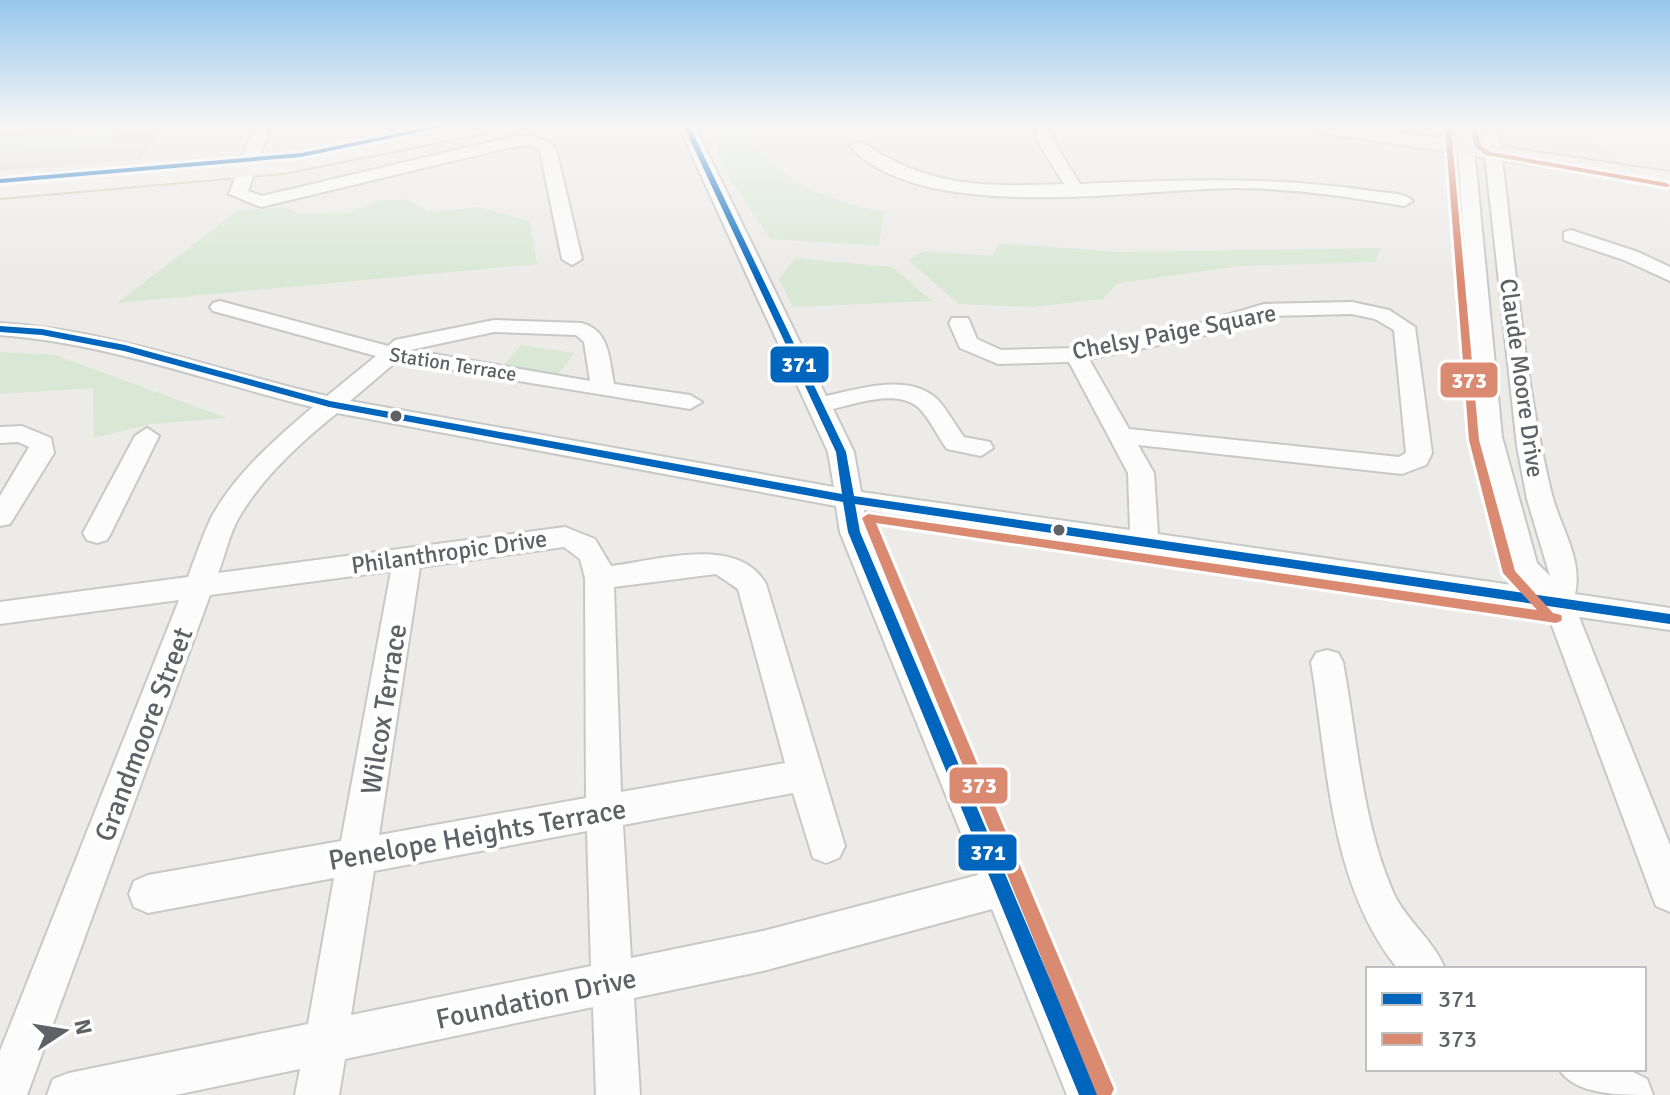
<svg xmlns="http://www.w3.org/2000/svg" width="1670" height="1095" font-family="Signika,sans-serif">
<rect width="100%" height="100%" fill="#edebe8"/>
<path fill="#f5efe2" d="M1562,127H1670V163L1622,156Z"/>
<path fill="#e0ddd8" d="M0,127H164L140,160L0,171Z"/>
<path fill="#d8e8d4" d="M710,127H751L749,139C781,181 832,204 884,211L879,246L770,239L731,181Z
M105,129L117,131L118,136L91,147L0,154V138Z
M408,199L427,212L479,207L530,221L537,264L117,303L238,210L285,207L298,214L347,213L378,201Z
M1000,243L1118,252L1381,248L1375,262L1242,266L1118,283L1103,299L1033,307L959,304L908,260L924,251L992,256Z
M795,258L892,267L932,301L793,307L779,279Z
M521,345L575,353L558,374L503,366Z
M0,352L55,355L227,418L151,424L94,438L93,388L0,394Z"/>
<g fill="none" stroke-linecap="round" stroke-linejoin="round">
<defs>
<path id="minor" d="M254,127H270L248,191L262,196L507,138C525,135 543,135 556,149L582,259L572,265L562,259L540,151L529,145L507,148L261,207L229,194Z
M679,127H695L826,396C859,389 910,372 938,400C948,411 955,425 964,437L990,442L993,448L981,456L947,449C937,436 930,418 918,407C896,389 857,403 833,409L854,452L861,492L1130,530L1128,473L1069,362L998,364L960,348L949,323L952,318H968L977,339L1001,350L1076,348L1190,326L1264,304L1352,302L1389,310L1415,327L1432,453L1426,465L1402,474L1138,445L1154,473L1158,534L1526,587L1510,567L1478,437L1456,127H1472L1502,437L1537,563L1550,576L1527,499L1517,446L1482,127H1498C1514,248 1523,377 1552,495C1561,529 1583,559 1575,594L1670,608V630L1579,617L1670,845V912L1656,906L1651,893L1547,612L864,510L868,532L1111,1095H1067L992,909L763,971L634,998L640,1095H596L593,1007L345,1059L339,1095H295L300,1069L175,1095H47L53,1079L69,1073L308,1024L334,878L148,913L134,907L129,894L134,881L148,875L341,841L391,571L210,595L27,1095H0V1051L179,600L0,624V602L188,577C195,558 202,537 211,518C235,474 275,439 313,407C208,382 109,343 0,335V323C113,330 217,371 327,396L376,356L213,311L210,307L213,303L220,301L388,346L395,340L494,320L581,323C610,330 609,359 614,384L690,395L702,402L690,409L397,361L350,401L834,487L828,452ZM1352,314L1375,319L1394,330L1406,453L1399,457L1129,429L1089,359L1194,338L1266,316ZM494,332L576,335L584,342L590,381L410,350ZM337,413L836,506L840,532L978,875L763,931L631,958L623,825L793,793L813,858L826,863L839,858L845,846L766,584C738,534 656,561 611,566L595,539L565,527L218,573C225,556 229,535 238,519C263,476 299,444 337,413ZM564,547L580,559L585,578L586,798L379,835L420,567ZM716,574L738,589L785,763L621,792L614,587ZM587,831L591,966L351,1015L374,871Z
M1034,127H1050L1057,147L1080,184C1179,180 1274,176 1372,191C1384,193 1404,192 1413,201L1404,206C1348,197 1291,188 1234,188C1135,189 919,226 849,145L863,142C927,188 987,187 1064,184L1041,147Z
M1571,230L1638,252L1670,267V281L1624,260L1564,240V232Z
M22,426L51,438L54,453L10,524L0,526V496L29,447L18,442L0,443V427Z
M147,428L159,436L111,533L107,540L97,543L87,540L83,533L135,436Z
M1327,650L1338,653L1343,662C1357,738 1362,821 1393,892C1406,921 1434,940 1445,969H1398C1329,884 1328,765 1311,662L1316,653Z
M1559,1069H1627L1647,1079L1653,1095C1620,1095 1574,1095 1559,1069Z"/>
<path id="major" d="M454,127H494L484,133L283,173L0,198V184L283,161Z
M1313,127H1367L1670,172V186L1323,133Z"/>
</defs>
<use href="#minor" stroke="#c7c8c8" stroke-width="4"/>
<use href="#major" stroke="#d4c9b7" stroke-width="4"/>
<use href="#minor" fill="#fcfcfc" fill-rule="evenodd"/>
<use href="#major" fill="#f2f0e9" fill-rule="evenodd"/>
<defs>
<path id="bus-1" d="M431,127H444L301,157L0,183V179L301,153Z
M684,127H690L846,452L854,496L1670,614V624L855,504L860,532L1099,1095H1079L848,532L843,502L329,407L124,351L42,335L0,332V326L42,329L125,345L330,401L842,494L836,452Z"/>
<path id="bus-2" d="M1445,127L1451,128L1479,440L1515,571L1553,613L1561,615L1562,618L1561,621L1556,623L876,523L1114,1089L1111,1095H1097L862,518L868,514L1537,610L1503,573L1469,440Z
M1474,128L1477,130L1481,146L1490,152L1667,183L1670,186L1667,187L1486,155L1475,147L1471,130Z"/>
</defs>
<use href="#bus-1" stroke="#fff" stroke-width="6"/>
<use href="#bus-2" stroke="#fff" stroke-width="6"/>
<use href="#bus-1" fill="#0065bd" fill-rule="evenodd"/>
<use href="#bus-2" fill="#db8a72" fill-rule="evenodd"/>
</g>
<linearGradient id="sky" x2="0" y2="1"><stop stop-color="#97c6ed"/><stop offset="0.45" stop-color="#f7f6f5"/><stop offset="1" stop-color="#f7f6f5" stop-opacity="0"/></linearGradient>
<rect width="1670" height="280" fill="url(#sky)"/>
<g fill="#5e6266" stroke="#fff" stroke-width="3">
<circle cx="396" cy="416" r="7"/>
<circle cx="1059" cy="530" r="7"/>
</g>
<g text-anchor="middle" stroke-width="8" stroke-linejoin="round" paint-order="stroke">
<g font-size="20" fill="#5e6266" stroke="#fff">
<text transform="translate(453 364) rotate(9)" y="7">Station Terrace</text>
</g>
<g font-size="24" fill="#5e6266" stroke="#fff">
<text transform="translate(1174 332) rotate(-11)" y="8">Chelsy Paige Square</text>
<text transform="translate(1522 378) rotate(82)" y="8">Claude Moore Drive</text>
<text transform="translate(449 552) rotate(-8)" y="8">Philanthropic Drive</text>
</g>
<g font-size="28" fill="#5e6266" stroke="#fff">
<text transform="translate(383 709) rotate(-81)" y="10">Wilcox Terrace</text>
<text transform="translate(143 734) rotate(-69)" y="10">Grandmoore Street</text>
<text transform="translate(477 834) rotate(-10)" y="10">Penelope Heights Terrace</text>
<text transform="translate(536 998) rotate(-12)" y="10">Foundation Drive</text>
</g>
</g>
<g stroke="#fff" stroke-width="3">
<rect x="769" y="345" width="61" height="39" rx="8" fill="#0065bd"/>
<rect x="1439" y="361" width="60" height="38" rx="8" fill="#db8a72"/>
<rect x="948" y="766" width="61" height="39" rx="8" fill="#db8a72"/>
<rect x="957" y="833" width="61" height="39" rx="8" fill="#0065bd"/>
</g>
<g font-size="22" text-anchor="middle" font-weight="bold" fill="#fff">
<text x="799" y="372">371</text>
<text x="1469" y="388">373</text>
<text x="979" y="793">373</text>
<text x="988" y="860">371</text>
</g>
<rect x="1366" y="967" width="280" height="104" fill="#ffffff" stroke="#bfc0c2" stroke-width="2"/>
<rect x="1382" y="993" width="40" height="12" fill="#0065bd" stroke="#bfc0c2" stroke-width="2"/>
<text x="1438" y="1007" font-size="24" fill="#5e6266">371</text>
<rect x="1382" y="1033" width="40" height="12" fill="#db8a72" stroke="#bfc0c2" stroke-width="2"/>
<text x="1438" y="1047" font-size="24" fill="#5e6266">373</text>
<g transform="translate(64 1031) rotate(78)" stroke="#ffffff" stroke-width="6" paint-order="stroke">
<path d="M0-6L14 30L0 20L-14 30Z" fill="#5e6266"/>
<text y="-12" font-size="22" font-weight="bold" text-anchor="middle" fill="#5e6266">N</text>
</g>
</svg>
